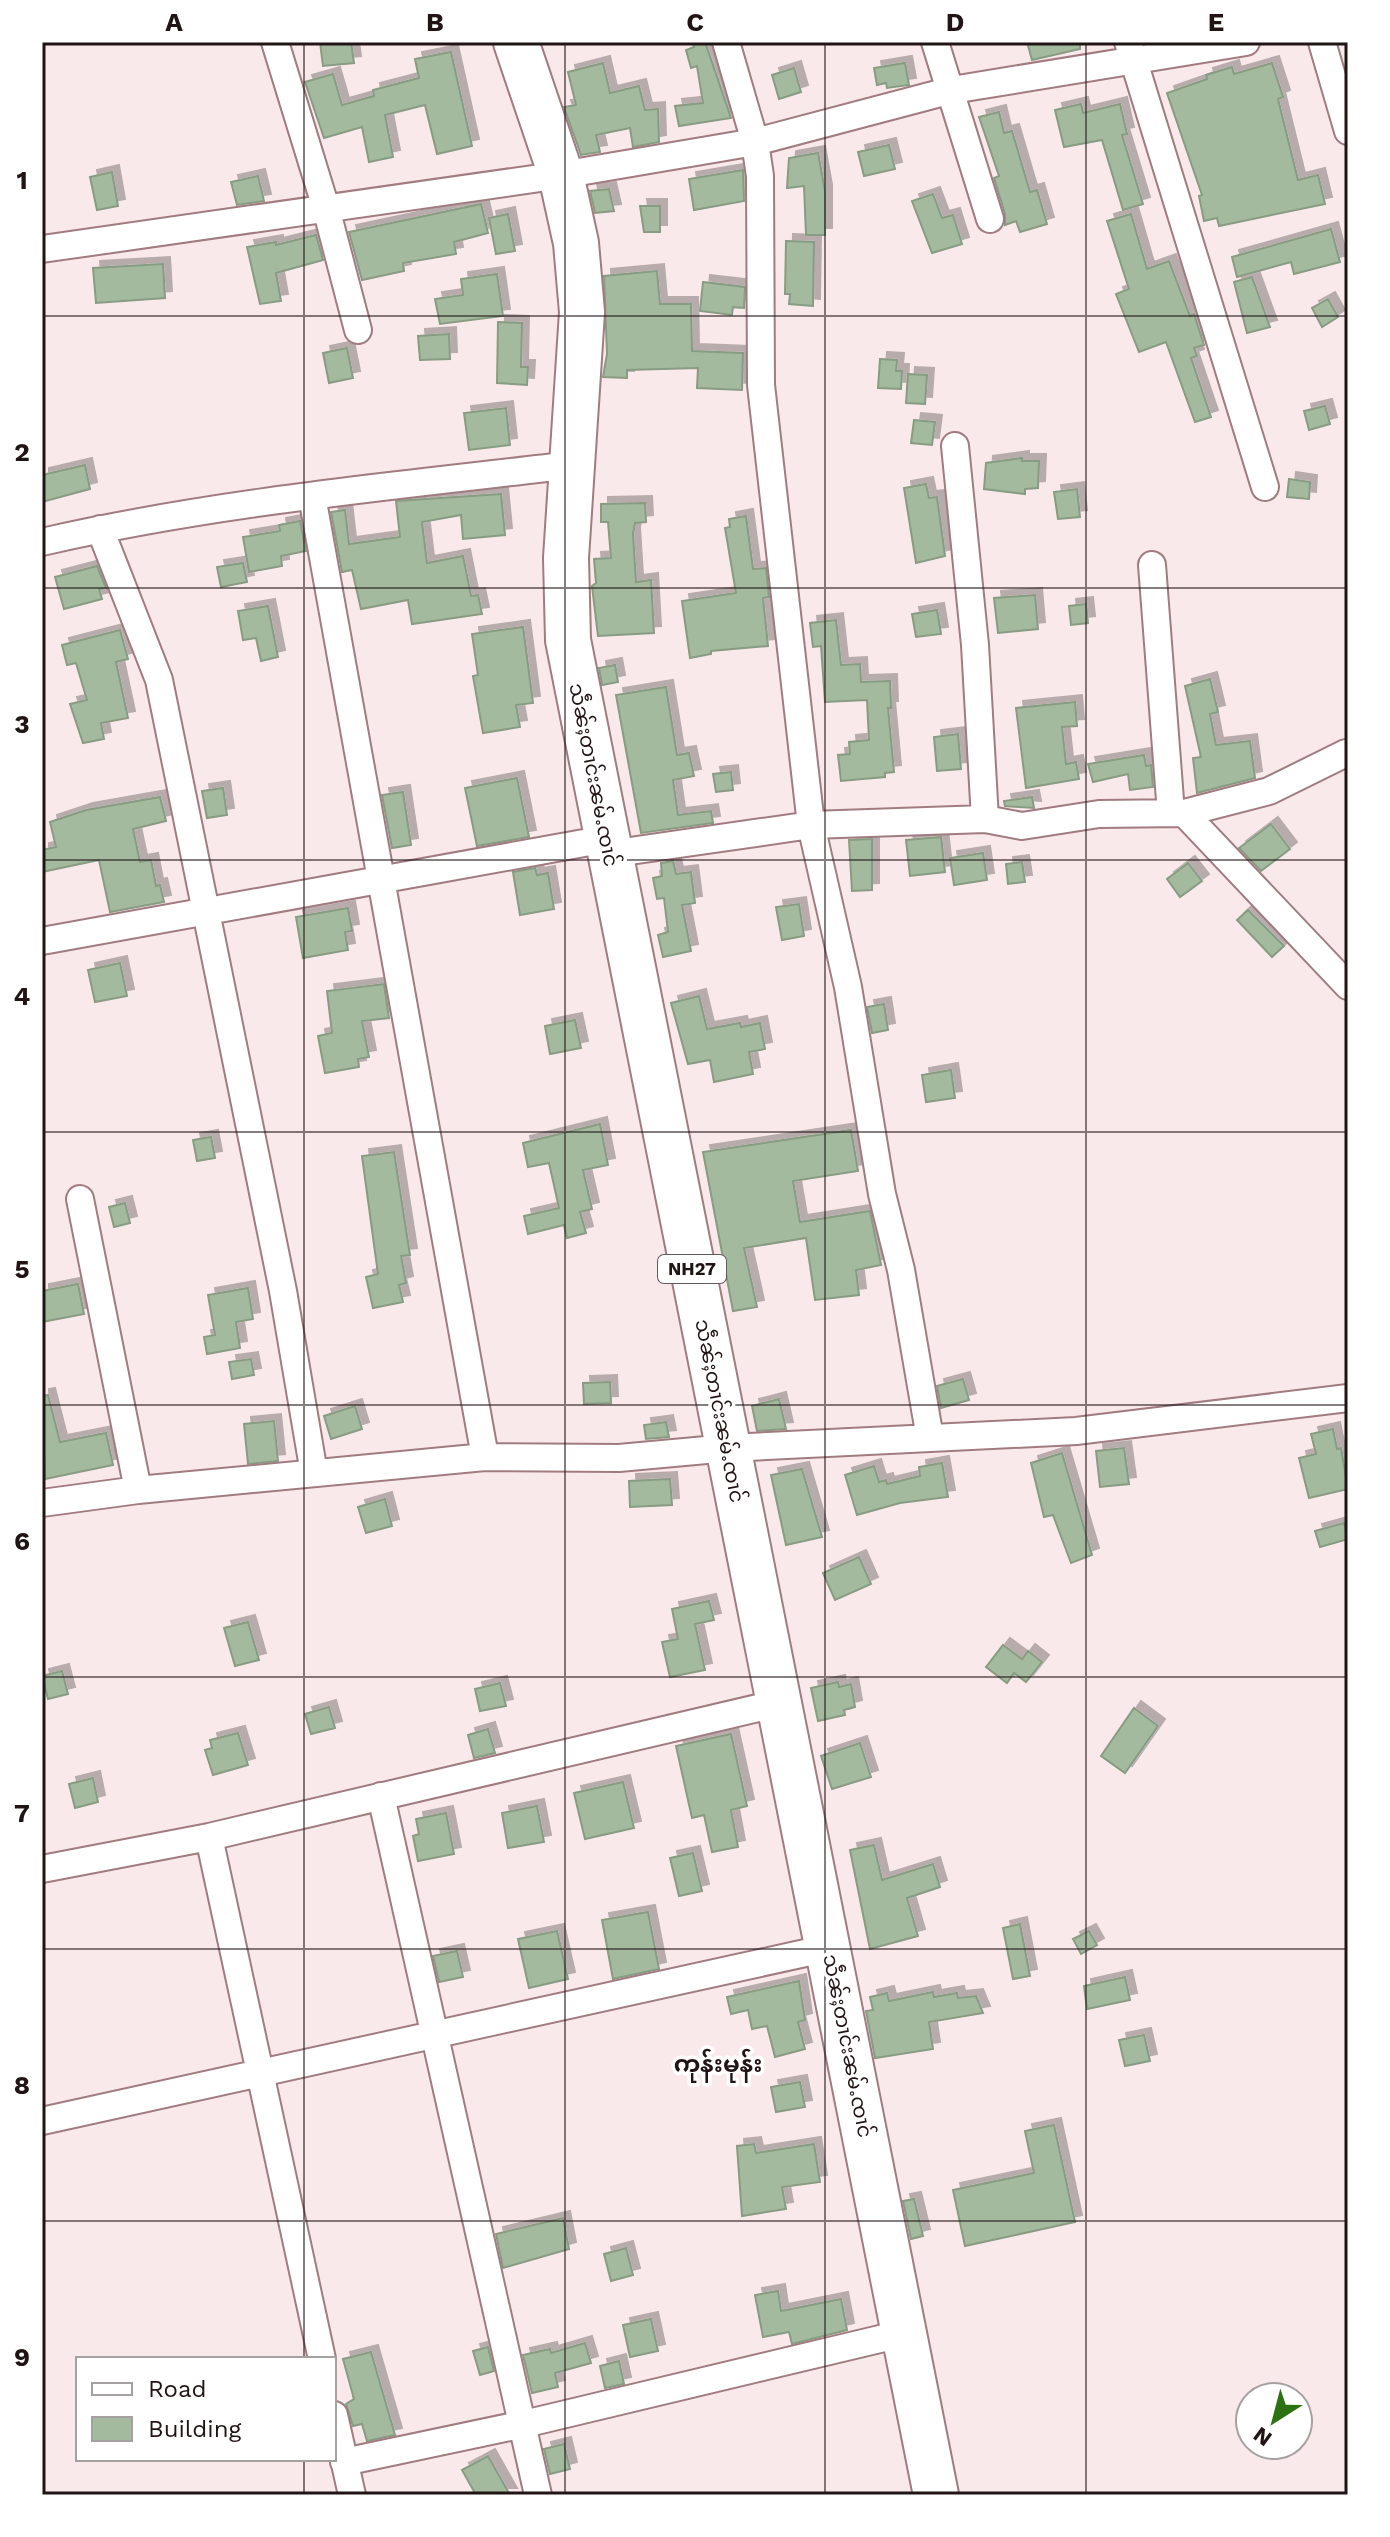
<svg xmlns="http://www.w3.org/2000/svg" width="1390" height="2537" font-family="'Work Sans','Noto Sans Myanmar',sans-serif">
<defs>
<filter id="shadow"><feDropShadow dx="7" dy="-7" stdDeviation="0" flood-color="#0004"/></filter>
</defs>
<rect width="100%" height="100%" fill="#fae9eb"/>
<path fill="#a4ba9f" stroke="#879c82" stroke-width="2" filter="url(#shadow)" d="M320,42H351L354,63L323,66Z
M693,42H705L731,118L679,126L675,106L703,103L697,66L691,68L686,50L694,47Z
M1027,42H1080V49L1032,60Z
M451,52L472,146L437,154L425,105L385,115L393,157L369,162L362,127L324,138L305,82L333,74L342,105L374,96L373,90L419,78L415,59Z
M603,63L610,93L639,86L645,110L658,109L659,142L633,147L630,128L596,135L600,152L581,155L564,107L576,105L568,72Z
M905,63L909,85L887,88L886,83L877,85L874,68Z
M1272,63L1283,97L1278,99L1298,180L1318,175L1325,204L1219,226L1217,218L1204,221L1199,196L1202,195L1167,93L1207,79L1206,75L1232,67L1234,74Z
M794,68L801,92L779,99L772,75Z
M1081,104L1083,113L1120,104L1127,134L1122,135L1143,204L1123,210L1102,140L1064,147L1055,110Z
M999,112L1004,133L1012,131L1030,192L1037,190L1047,224L1020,232L1016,221L1005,225V214L994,178L999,176L979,117Z
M889,145L895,169L864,176L858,152Z
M818,153L825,191V235H806L804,186L787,188L789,158Z
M743,170L744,201L694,210L689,179Z
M112,172L118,206L97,210L90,177Z
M258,176L264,201L237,205L231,182Z
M609,189L614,211L595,213L590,191Z
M933,194L942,218L953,215L962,244L932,253L912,201Z
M481,204L488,233L454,242L456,254L403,263L404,271L362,280L349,232Z
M640,206H660V232H644Z
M508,214L515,251L496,254L489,218Z
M1131,214L1147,269L1169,261L1190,316L1194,314L1204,345L1194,348L1197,356L1191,358L1211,417L1195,422L1166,342L1139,352L1116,294L1129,289L1107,221Z
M1331,229L1340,262L1294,274L1291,262L1237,277L1232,257Z
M316,235L323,260L276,273L281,301L260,304L247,247L276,242V245Z
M786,241L814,242L813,306L789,304L790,294H785Z
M163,264L165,298L96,303L93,268Z
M657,271L660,304H691L692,351L743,353L742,390L697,388L698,368L627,370V378L603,377L607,354L604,276Z
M497,274L503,316L440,324L435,299L463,295L461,279Z
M1252,277L1270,327L1247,333L1234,282Z
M703,282L745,287L744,308L733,307L732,315L700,311Z
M1328,299L1338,317L1322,327L1312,308Z
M498,322L522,323L521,367H528L527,385L497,383Z
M449,334L450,359L420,360L418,336Z
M347,348L353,378L329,383L323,353Z
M880,359L897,360L896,371H902L901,389L878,388Z
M908,374L927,375L925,404L906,403Z
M1325,406L1330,424L1309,430L1304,411Z
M506,408L510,445L469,450L464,413Z
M914,420L935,422L932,445L911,443Z
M1022,458V461H1039L1038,488L1025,489V494L984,489L986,463Z
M85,465L90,489L42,502V475Z
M1289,479L1310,482L1309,499L1287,497Z
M926,484L929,498L937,497L945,556L916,563L904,488Z
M1077,489L1080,517L1058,519L1054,492Z
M501,494L505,535L463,539L461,515L422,522L427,563L463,556L471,596L478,595L482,614L412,624L408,600L361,609L352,570L342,572L331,512L345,510L349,544L400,537L396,501Z
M645,503L646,522L635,523L633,534L636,582L651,580L654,633L598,636L592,586L596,583L594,559L611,558L608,522H601V504Z
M746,516L753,569L766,568L769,597L763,598L768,646L711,651V654L690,658L682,601L736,593L725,528L730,527L729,519Z
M300,521L306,551L281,556L282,566L249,572L243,537L280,531L279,525Z
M243,563L247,582L221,587L217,567Z
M97,566L106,588L99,589L102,599L64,609L55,577Z
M1035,595L1038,629L998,633L994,598Z
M1086,604L1088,623L1071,625L1069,606Z
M268,606L278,657L261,661L256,638L243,640L238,611Z
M937,610L941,634L916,637L912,614Z
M836,620L841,665L860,664L861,682L890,681L891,708H888L894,772L885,773V777L841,781L838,755L850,754L849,742L869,740L867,700L825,702L821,646L813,647L810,623Z
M523,627L533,703L516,705L520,727L483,733L473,676L478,675L472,634Z
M120,630L128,659L116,662L128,718L101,723L104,739L83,743L70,704L87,700L76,663L67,665L62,645Z
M615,665L618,682L602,685L599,668Z
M1210,679L1218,712L1210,714L1216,745L1250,741L1255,778L1197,793L1193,758L1201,757L1185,686Z
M666,687L677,755L689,753L694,776L673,780L678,815L711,811L713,823L641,833L616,695Z
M1075,702L1077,726L1062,727L1066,764L1076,762L1079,779L1026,788L1016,708Z
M958,734L961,769L937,771L934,737Z
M1144,755L1146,766L1151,765L1153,787L1130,790L1128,774L1093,782L1088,764Z
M731,772L733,790L716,792L713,774Z
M517,778L529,837L477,846L465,788Z
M223,788L227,815L207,818L202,791Z
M403,792L411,845L392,848L382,795Z
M160,797L166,821L133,829L140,862L151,860L156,886L160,885L164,902L110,912L99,860L42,872V850L56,847L50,822L86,810Z
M1032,797L1034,808L1005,806L1004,801Z
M1271,824L1290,849L1261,871L1239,848Z
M941,837L945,872L910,876L906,840Z
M872,839V890L852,891L849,840Z
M983,853L987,880L954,885L950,858Z
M673,861L676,874L691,872L695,903L682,905L691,951L663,957L658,935L668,932L664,898L657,899L653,878L662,876L661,863Z
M1022,862L1025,882L1008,884L1006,864Z
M1188,863L1202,881L1180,897L1167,879Z
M535,868L537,875L548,873L554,909L520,915L513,872Z
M799,904L804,936L782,940L776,907Z
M348,908L352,931L345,932L348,950L303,958L296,917Z
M1248,910L1284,946L1272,957L1237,920Z
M120,963L127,996L95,1002L88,970Z
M384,984L389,1018L362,1021L369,1057L358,1059L359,1067L325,1073L318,1036L332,1033L327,991Z
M699,996L707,1029L740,1023L741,1027L760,1023L765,1049L749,1052L753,1074L714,1082L710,1060L688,1064L671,1003Z
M884,1004L888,1030L872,1033L867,1007Z
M575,1020L581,1048L550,1054L545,1026Z
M951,1070L955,1098L926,1102L922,1075Z
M600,1124L608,1165L583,1170L592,1209L580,1212L586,1233L567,1238L564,1225L528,1234L524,1216L559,1208L549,1163L528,1167L523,1143Z
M851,1130L858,1171L793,1181L800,1222L870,1211L881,1265L856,1270L859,1295L815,1300L806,1238L744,1248L757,1307L733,1311L703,1152Z
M211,1137L215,1158L197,1161L193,1140Z
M394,1152L410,1255L401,1256L406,1283L399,1285L403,1302L373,1308L366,1277L378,1274L362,1156Z
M125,1203L130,1223L114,1227L109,1207Z
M78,1284L84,1314L42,1322V1291Z
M248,1288L253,1319L236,1322L240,1348L207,1354L204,1337L215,1335L208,1295Z
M251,1359L254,1375L232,1379L229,1362Z
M963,1379L969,1400L941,1408L937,1386Z
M610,1382L611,1403L584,1404L583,1383Z
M48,1395L60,1442L106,1433L113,1465L45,1479L42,1396Z
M779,1399L786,1429L757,1431L752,1406Z
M355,1406L362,1429L331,1439L324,1416Z
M274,1421L278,1461L248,1464L244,1424Z
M666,1422L669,1437L646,1439L644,1425Z
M1333,1429L1337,1449L1341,1448L1348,1489L1309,1498L1299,1458L1316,1454L1311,1434Z
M1124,1448L1129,1484L1100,1487L1096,1451Z
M1062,1453L1092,1555L1071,1563L1053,1515L1044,1517L1031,1463Z
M942,1463L948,1497L900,1503L857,1515L845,1475L874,1466L879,1482L886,1480L887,1484L920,1476L919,1467Z
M802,1469L822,1537L786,1545L771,1475Z
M670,1479L672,1505L630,1507L629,1481Z
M385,1499L392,1526L366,1533L358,1507Z
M1344,1523L1348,1539L1320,1547L1315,1531Z
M859,1557L871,1584L835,1600L823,1573Z
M709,1601L714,1620L695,1624L705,1670L670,1677L662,1642L678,1639L672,1609Z
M248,1622L259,1660L235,1666L224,1628Z
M1003,1645L1022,1659L1028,1651L1042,1662L1026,1682L1014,1673L1007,1683L986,1667Z
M62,1671L68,1694L48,1699L42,1676Z
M838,1682L839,1687L851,1684L855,1707L844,1710L845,1715L818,1721L811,1688Z
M500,1683L506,1706L480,1711L475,1689Z
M329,1707L335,1728L311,1734L305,1714Z
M1134,1708L1158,1726L1125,1773L1101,1756Z
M488,1729L495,1753L474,1758L468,1735Z
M238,1733L248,1765L213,1775L205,1750L212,1748L210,1740Z
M731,1734L747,1806L731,1810L738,1847L712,1852L704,1815L692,1818L676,1746Z
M860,1743L871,1777L832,1789L821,1756Z
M93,1778L98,1802L75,1808L69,1784Z
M623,1782L634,1828L585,1839L574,1793Z
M537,1806L544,1842L508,1848L502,1813Z
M446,1813L454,1854L418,1861L413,1836L419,1834L416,1819Z
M874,1845L882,1880L933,1864L940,1887L907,1898L918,1936L870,1949L850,1850Z
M693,1853L702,1891L679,1896L670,1858Z
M648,1912L659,1969L613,1979L602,1920Z
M1020,1924L1030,1976L1013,1979L1003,1928Z
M557,1931L568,1979L529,1988L518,1939Z
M1089,1931L1097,1945L1081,1954L1073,1939Z
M457,1951L463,1977L439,1982L433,1956Z
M1125,1977L1130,2000L1087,2009L1084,1986Z
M799,1981L805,2020L798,2022L805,2049L775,2057L767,2026L752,2029L748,2010L731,2014L727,1997Z
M933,1992L934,1997L957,1993L958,1998L976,1996L983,2013L929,2022L933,2049L875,2058L866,2011L873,2010L870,1997L887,1993L889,2001Z
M1144,2035L1150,2061L1125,2066L1119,2040Z
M800,2082L805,2107L776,2112L771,2087Z
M1054,2125L1075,2222L965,2246L953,2190L1034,2173L1025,2131Z
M754,2144L756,2153L814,2144L820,2182L782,2187L786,2209L742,2216L737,2146Z
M914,2199L923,2236L911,2239L903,2201Z
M563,2218L569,2249L503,2268L496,2234Z
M626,2248L633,2275L611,2281L604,2254Z
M778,2291L781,2311L841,2299L847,2330L792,2344L789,2332L763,2337L755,2295Z
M651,2319L658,2351L630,2357L623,2325Z
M585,2343L591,2363L555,2373L558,2387L532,2393L523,2355L550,2349L551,2353Z
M488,2347L494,2371L480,2375L473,2351Z
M371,2352L395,2435L367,2441L362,2424L353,2426L346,2404L354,2399L343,2359Z
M619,2361L624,2384L605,2388L600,2366Z
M564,2444L570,2469L550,2474L544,2449Z
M488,2456L510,2495H476L462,2470Z"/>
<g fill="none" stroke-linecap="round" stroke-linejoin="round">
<defs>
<path id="minor" d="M275,42L326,208L358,330
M726,42L755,142L760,176L761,385L811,825L848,987L882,1194L901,1270L930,1438
M935,42L990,219
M1128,42L1265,487
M1322,42L1348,131
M42,249L561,175L755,142L952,90L1246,42
M955,446L975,645L985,819
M312,496L485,1457
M100,529L159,680L283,1291L314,1473
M42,542C216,502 395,486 572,465
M1152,565L1171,813
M1184,813L1348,986
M609,854L811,825L985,819L1022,826L1099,814L1184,813L1269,791L1346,753
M42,941L606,839
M80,1199L138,1490
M42,1503L138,1490L485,1457L619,1458L728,1448L1076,1431L1348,1398
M381,1796L538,2495
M209,1837L322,2359
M42,1869L209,1837L779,1703
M42,2121L828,1948
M334,2415L352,2495
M344,2462L524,2424L905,2333"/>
<path id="trunk" d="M516,42L561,175L576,243L582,312L566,558L568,640L936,2495"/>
</defs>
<use href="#minor" stroke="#a07c80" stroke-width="30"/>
<use href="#trunk" stroke="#a07c80" stroke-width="48"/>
<use href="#minor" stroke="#fff" stroke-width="26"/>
<use href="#trunk" stroke="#fff" stroke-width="44"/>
</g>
<path fill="none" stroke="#211415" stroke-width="2" stroke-opacity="0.55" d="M304,42V2359M565,42V2495M825,42V2495M1086,42V2495M42,316H1348M42,588H1348M42,860H1348M42,1132H1348M42,1405H1348M42,1677H1348M42,1949H1348M42,2221H1348M304,2459V2495"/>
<g text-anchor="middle" stroke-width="7" stroke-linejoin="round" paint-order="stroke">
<rect fill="#fff" stroke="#645a5b" stroke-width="2" x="658" y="1255" width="68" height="28" rx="6"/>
<g font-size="18" font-weight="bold" fill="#211415">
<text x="692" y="1275">NH27</text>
</g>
<g font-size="20" fill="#211415" stroke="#fff">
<text transform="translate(594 775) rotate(79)" y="7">သဵၼ်ႈတၢင်းၼမ်ႉၸၢင်</text>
<text transform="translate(720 1411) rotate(79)" y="7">သဵၼ်ႈတၢင်းၼမ်ႉၸၢင်</text>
<text transform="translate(848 2046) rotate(79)" y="7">သဵၼ်ႈတၢင်းၼမ်ႉၸၢင်</text>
</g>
<g font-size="24" font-weight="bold" fill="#211415" stroke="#fff">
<text x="718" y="2072">ကုန်းမုန်း</text>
</g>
</g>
<rect width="1390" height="2537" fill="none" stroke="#ffffff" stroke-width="88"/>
<rect x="76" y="2357" width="260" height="104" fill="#ffffff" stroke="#a6a1a1" stroke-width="2"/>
<rect x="92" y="2383" width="40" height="12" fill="#ffffff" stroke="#a6a1a1" stroke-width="2"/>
<text x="148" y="2397" font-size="24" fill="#211415">Road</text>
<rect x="92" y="2417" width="40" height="24" fill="#a4ba9f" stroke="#a6a1a1" stroke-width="2"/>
<text x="148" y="2437" font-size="24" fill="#211415">Building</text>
<g transform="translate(1274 2421) rotate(216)"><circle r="38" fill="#ffffff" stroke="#a6a1a1" stroke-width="2"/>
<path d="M0-6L14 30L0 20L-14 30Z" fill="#2d7211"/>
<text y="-12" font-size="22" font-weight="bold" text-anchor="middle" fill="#211415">N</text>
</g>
<rect x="44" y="44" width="1302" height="2449" fill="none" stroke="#211415" stroke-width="3"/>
<g font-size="26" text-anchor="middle" font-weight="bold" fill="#211415">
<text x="174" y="31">A</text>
<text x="435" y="31">B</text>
<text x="695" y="31">C</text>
<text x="955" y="31">D</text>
<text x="1216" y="31">E</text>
<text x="22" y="189">1</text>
<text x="22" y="461">2</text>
<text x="22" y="733">3</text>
<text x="22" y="1005">4</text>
<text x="22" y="1278">5</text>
<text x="22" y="1550">6</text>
<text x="22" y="1822">7</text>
<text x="22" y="2094">8</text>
<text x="22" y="2366">9</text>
</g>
</svg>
